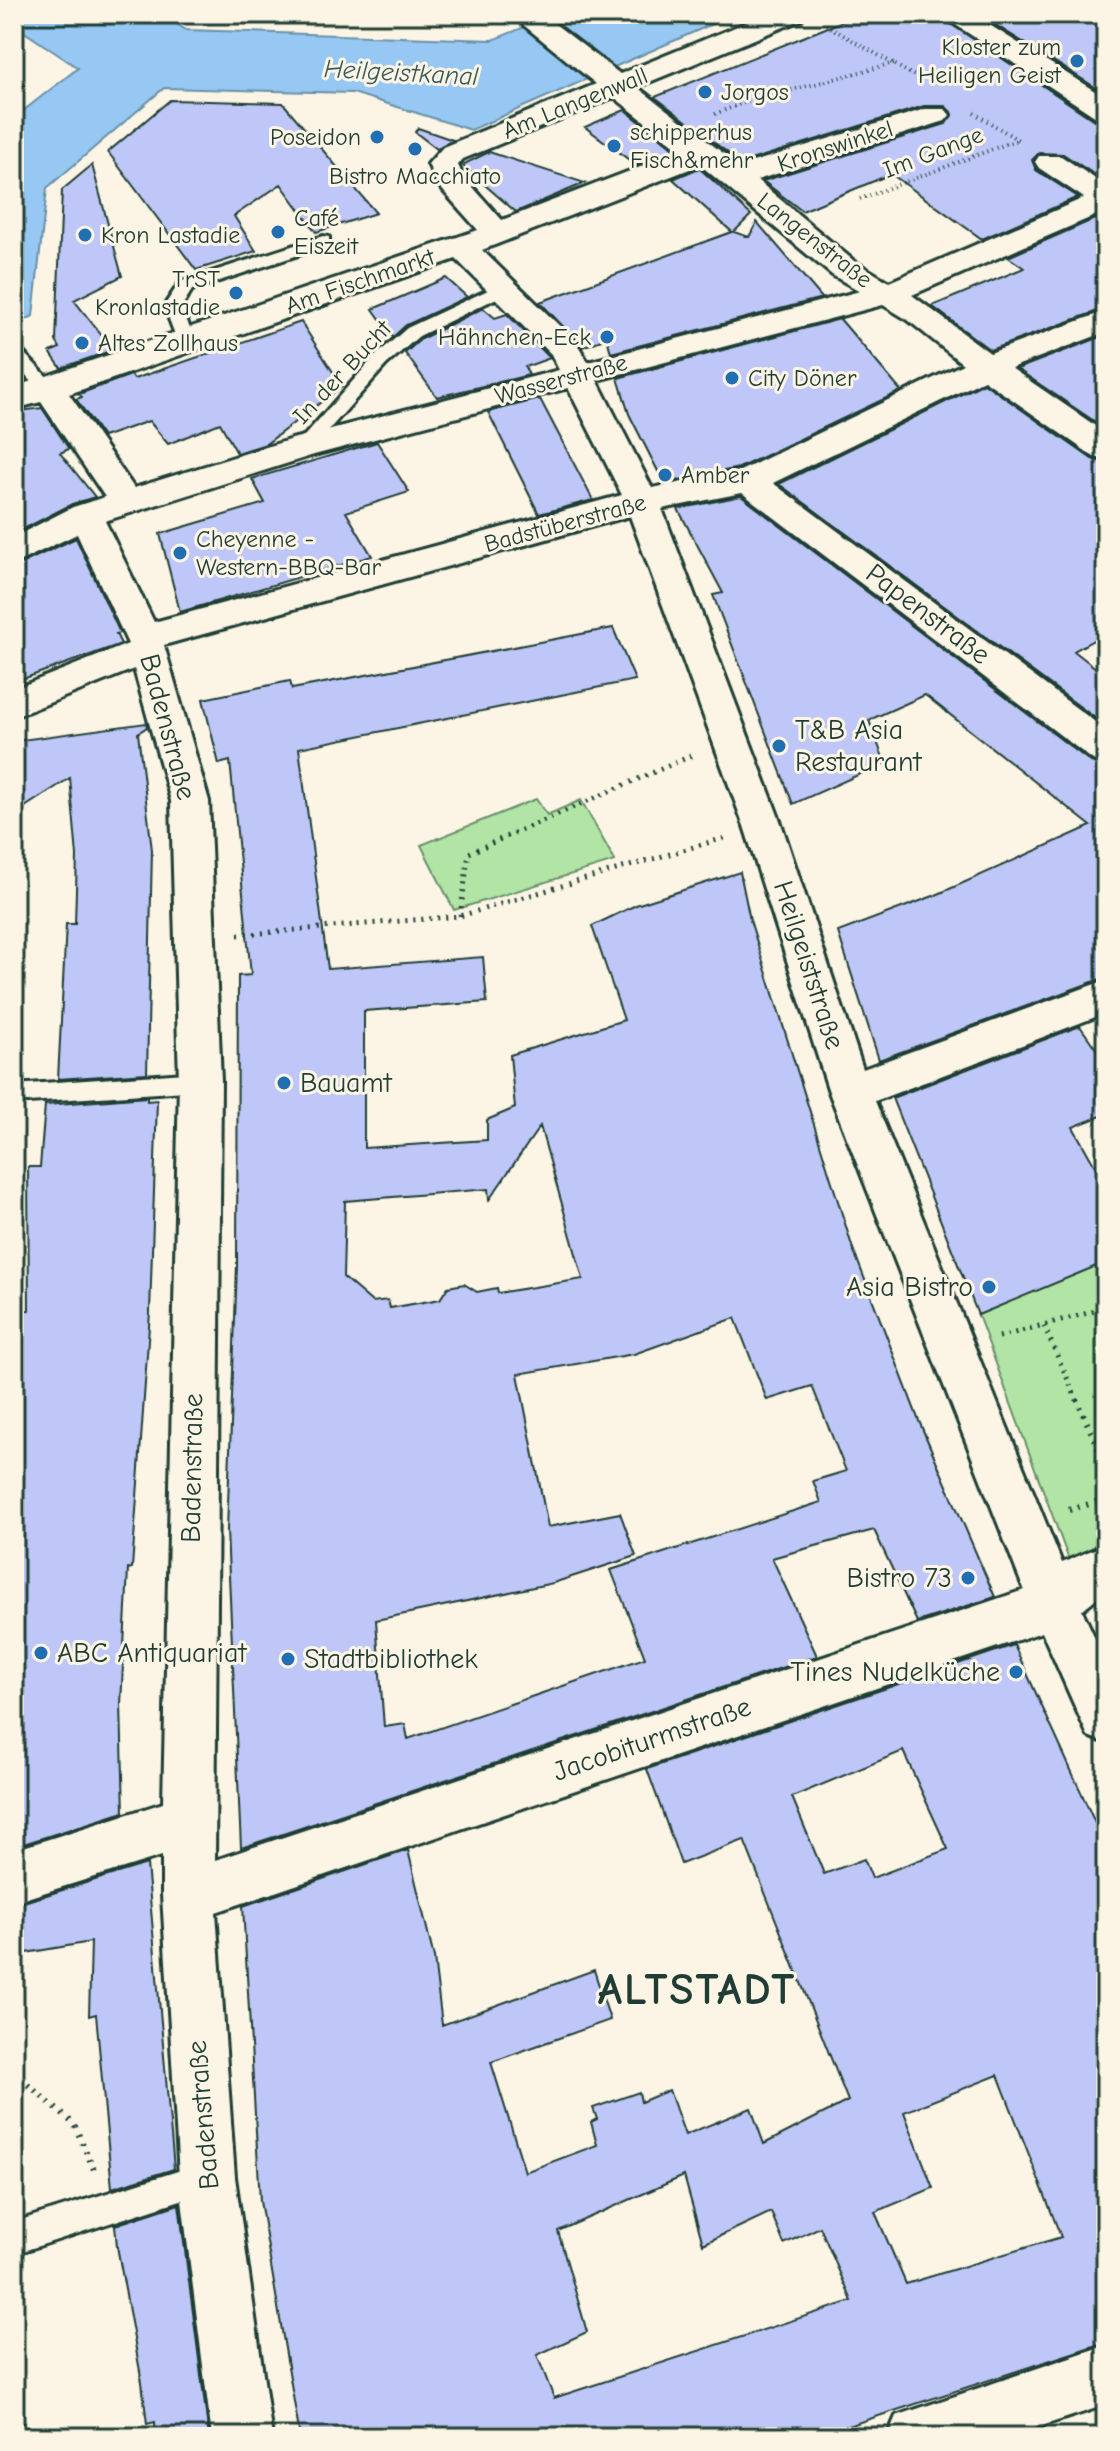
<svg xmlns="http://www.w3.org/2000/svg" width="1120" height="2451" viewBox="0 0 1120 2451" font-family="'Comic Neue',sans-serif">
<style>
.green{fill:#b1e4a5;stroke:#68906c;stroke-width:2}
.water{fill:#97c8f4;stroke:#6790a7;stroke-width:2}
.building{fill:#bfc7f8;stroke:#1f3d34;stroke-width:2;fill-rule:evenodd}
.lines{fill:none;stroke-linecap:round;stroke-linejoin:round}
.lane-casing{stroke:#1f3d34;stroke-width:6}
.street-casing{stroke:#1f3d34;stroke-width:6}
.path-far2{stroke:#1f3d34;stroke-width:4;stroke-dasharray:1 4;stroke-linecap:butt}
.path-far1{stroke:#1f3d34;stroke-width:5;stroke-dasharray:2 6;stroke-linecap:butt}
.path{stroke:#1f3d34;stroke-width:6;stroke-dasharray:2 7;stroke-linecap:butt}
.lane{fill:#fcf5e5;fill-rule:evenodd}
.street{fill:#fcf5e5;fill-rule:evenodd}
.poi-dot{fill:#1f6fb2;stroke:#fcf5e5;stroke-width:3}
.labels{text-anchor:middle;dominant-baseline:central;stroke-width:6;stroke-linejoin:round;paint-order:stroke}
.far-poi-label{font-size:24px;fill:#1f3d34;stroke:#fcf5e5;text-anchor:start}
.far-street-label{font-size:24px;fill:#1f3d34;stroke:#fcf5e5}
.far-water-label{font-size:26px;font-style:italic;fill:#37595a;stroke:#fcf5e5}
.street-label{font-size:28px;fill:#1f3d34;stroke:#fcf5e5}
.poi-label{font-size:28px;fill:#1f3d34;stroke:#fcf5e5;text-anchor:start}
.near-district-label{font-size:44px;font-weight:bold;letter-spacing:2px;fill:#1f3d34;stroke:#fcf5e5}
</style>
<rect width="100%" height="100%" fill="#fcf5e5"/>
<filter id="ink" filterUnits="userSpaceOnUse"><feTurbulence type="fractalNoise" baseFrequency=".0125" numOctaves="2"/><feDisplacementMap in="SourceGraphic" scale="16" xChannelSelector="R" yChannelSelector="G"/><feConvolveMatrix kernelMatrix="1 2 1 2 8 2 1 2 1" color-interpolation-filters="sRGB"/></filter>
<g filter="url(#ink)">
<path class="green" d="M536 799 547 815 581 800 615 861 454 910 421 845Z
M1106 1262V1547L1069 1560 978 1315Z"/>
<path class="water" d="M14 14H162L186 30 493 40 556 14H735L471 130 353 93 164 88 47 188 33 316 14 326V118L78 68 14 25Z"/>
<path class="building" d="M860 14H936L1094 120 1106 123V182L1063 154 1039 153 1032 160 1036 170 1078 197 982 239 891 174 802 211 763 181 946 124 952 113 945 106H924L741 163 655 97Z
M978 14H1078L1106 31V94Z
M170 100 283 103 376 213 316 232 281 184 234 216 256 251 196 270 108 152Z
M625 110 676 150 636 165 585 127Z
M418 128 453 140 437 149 415 132Z
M489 152 585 183 516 212 462 165Z
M92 165 122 276 74 300 113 350 61 368 50 352 60 348 56 341 62 190Z
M699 168 751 215 734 232 749 237 757 222 822 298 611 353 607 338 582 347 540 302 732 232 673 179Z
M1106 214V308L990 350 932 306 1024 268 1008 257Z
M446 278 467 297 406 325 393 337 373 309Z
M483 308 495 318 507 314 550 358 525 367 529 375 437 397 405 353 421 339Z
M840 319 901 391 739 468 664 483 629 414 618 378Z
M301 322 342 386 266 444 237 453 220 423 168 444 149 421 103 437 76 399 82 397 79 394 131 375 134 379Z
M1106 335V429L1017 369Z
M984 383 1092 459 1106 463V633L1074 651 1106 676V726L779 484Z
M540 399 593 500 539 514 488 412Z
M42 408 69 449 60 453 95 497 72 504 14 534V412Z
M377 442 409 492 346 512 372 556 180 612 160 534 265 503 252 479Z
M741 496 1091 762 1106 767V977L879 1060 838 932 936 895 1091 826 925 695 869 720 885 763 793 804 713 595 723 593 678 509Z
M76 538 120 633 116 634 121 644 14 682V567Z
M613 628 635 680 299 748 328 969 483 957 487 1002 364 1011V1148L487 1140V1120L515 1108 510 1055 624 1020 592 926 636 905 740 872 750 920 852 1246 919 1421 995 1597 917 1622 874 1530 772 1558 817 1656 241 1848 227 1530 237 1265 238 976 251 975 230 761 219 764 203 699 290 681 292 689ZM540 1126 583 1279 498 1293 497 1288 477 1292 464 1284 448 1287 440 1299 390 1308 388 1300 372 1302 343 1277 345 1201 488 1189 489 1200ZM735 1318 767 1400 812 1386 846 1471 813 1481 821 1502 611 1570 645 1658 408 1739 405 1724 384 1727 376 1620 553 1583 636 1556 620 1513 548 1527 518 1374 634 1354Z
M146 723 147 727 138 733 152 850 147 1073 58 1079 66 924H75L77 856 70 778 14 814V741Z
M1080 1026 1106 1063V1114L1073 1127 1106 1186V1262L978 1315 892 1098Z
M147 1097V1101L157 1100 150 1312 132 1568 128 1569 121 1704 124 1812 14 1847V1312L29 1310 28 1167H40L45 1105Z
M1014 1645 1106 1847V2342L814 2437H300L260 2201 243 1906 408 1850 434 1958 442 2025 594 1970 610 2020 491 2062 525 2172 597 2145 591 2122 597 2119 593 2108 639 2092 641 2102 669 2090 685 2135 751 2108 764 2144 848 2101 744 1840 681 1864 647 1769ZM903 1751 948 1849 872 1878 864 1859 824 1874 792 1797ZM998 2075 1061 2237 906 2284 875 2212 933 2188 904 2112ZM684 2176 703 2244 771 2212 784 2244 820 2227 852 2301 554 2398 537 2355 587 2332 558 2231Z
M147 1864 174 2169 112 2188 96 2014 89 2016 91 1942 14 1955V1905Z
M179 2204 209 2437H156L155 2422 147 2424 142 2382 117 2246 115 2225Z"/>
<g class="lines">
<g class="lane-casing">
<path id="lane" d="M323 236 329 237V245L192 290 182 306 194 341 191 345H179L164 306 180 282Z
M503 283 509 284V292L419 336 386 365 310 451H298V443L374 357 407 328Z
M14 347 20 349 55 385V393H43L14 363Z
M200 1072 208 1074 211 1081 208 1088 200 1090 14 1103V1085Z
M207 2162 218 2166 222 2177 218 2188 14 2254V2222Z"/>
</g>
<g class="street-casing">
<path id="street" d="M510 14H542L620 74 767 14H805L801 20 637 87 740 166 925 109H945L950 115 945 121 757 180 854 261 889 282 1084 198 1039 168 1035 162 1039 156H1061L1106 186V211L912 295 990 353 1106 311V332L1011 368 1106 433V460L1094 457 984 380 773 483 1106 730V764L1093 760 742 493 662 509 782 826 863 1069 1106 980V1013L875 1101 1062 1563 1106 1544V1590L1082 1610 1106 1662V1743L1088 1736 1042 1632 216 1912 235 2177 272 2437H212L179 2177 162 1895V1856L14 1902V1850L163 1803 179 1081 171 801 134 669 14 717V689L128 644 77 534 14 564V537L73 507 105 497 41 402 14 409V387L478 230 438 185 428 164 443 147 596 84ZM614 97 682 151 502 220 463 176 458 165 463 159ZM700 165 832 275 860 291 588 362 576 342 482 250ZM456 259 551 354 559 370 292 439 134 488 69 394ZM883 305 908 320 963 364 740 471 652 488 597 380ZM568 388 622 495 154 622 105 521 314 455ZM630 516 744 826 829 1092 1024 1590 215 1860 221 1081 209 801 164 645Z
M939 14H972L1106 98V120L1096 117Z
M1106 2345V2405L1008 2437H887L896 2416Z"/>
</g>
<path class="path-far2" d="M826 25 925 82
M974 113 1020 141
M715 114 743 103 894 63
M860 199 1017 140"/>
<path class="path-far1" d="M14 834 19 831
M460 916 469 853 693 755
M238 935 460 916 724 838
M1044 1326 1084 1416
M999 1337 1106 1308"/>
<path class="path" d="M1083 1414 1106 1465
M1069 1510 1106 1499
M14 2073 74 2124 95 2172
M14 2378 26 2437"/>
<use href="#lane" class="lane"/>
<use href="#street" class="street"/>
</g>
</g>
<g class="poi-dot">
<circle cx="1077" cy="61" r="8"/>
<circle cx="705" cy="92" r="8"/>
<circle cx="377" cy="137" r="8"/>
<circle cx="614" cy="146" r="8"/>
<circle cx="415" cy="149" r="8"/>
<circle cx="278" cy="232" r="8"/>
<circle cx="85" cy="235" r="8"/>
<circle cx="236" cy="293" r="8"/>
<circle cx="607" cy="337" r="8"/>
<circle cx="82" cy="343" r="8"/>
<circle cx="732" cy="378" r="8"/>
<circle cx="665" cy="475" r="8"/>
<circle cx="180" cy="553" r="8"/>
<circle cx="779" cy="746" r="8"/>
<circle cx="284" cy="1083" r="8"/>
<circle cx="989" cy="1287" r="8"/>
<circle cx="968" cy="1578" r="8"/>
<circle cx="41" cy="1653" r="8"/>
<circle cx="288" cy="1659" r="8"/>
<circle cx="1016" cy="1672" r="8"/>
</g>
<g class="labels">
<g class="far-poi-label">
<text x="1061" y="47" text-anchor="end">Kloster zum<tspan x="1061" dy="28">Heiligen Geist</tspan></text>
<text x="721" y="92">Jorgos</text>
<text x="630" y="132">schipperhus<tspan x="630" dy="28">Fisch&amp;mehr</tspan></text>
<text x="361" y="137" text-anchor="end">Poseidon</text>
<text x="415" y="176" text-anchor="middle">Bistro Macchiato</text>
<text x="294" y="218">Café<tspan x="294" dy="28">Eiszeit</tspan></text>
<text x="101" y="235">Kron Lastadie</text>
<text x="220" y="279" text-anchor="end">TrST<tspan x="220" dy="28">Kronlastadie</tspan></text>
<text x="591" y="337" text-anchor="end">Hähnchen-Eck</text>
<text x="98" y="343">Altes Zollhaus</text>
<text x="748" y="378">City Döner</text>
<text x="681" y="475">Amber</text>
<text x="196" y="539">Cheyenne -<tspan x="196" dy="28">Western-BBQ-Bar</tspan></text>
</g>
<g class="far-street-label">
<text transform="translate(575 103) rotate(-22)">Am Langenwall</text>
<text transform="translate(835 146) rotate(-18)">Kronswinkel</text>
<text transform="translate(933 152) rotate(-21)">Im Gange</text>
<text transform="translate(815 240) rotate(38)">Langenstraße</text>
<text transform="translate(360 281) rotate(-19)">Am Fischmarkt</text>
<text transform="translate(342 372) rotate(-47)">In der Bucht</text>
<text transform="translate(561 379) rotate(-15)">Wasserstraße</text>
<text transform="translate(565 523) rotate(-15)">Badstüberstraße</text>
</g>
<g class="far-water-label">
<text transform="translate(401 73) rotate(3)">Heilgeistkanal</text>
</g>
<g class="street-label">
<text transform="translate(928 614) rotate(37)">Papenstraße</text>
<text transform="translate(168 727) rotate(75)">Badenstraße</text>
<text transform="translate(809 965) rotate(72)">Heilgeiststraße</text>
<text transform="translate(192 1468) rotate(-89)">Badenstraße</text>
<text transform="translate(652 1739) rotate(-19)">Jacobiturmstraße</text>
<text transform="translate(203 2115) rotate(-95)">Badenstraße</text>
</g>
<g class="poi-label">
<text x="795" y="730">T&amp;B Asia<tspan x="795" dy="32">Restaurant</tspan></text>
<text x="300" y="1083">Bauamt</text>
<text x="973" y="1287" text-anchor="end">Asia Bistro</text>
<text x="952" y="1578" text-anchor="end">Bistro 73</text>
<text x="57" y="1653">ABC Antiquariat</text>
<text x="304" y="1659">Stadtbibliothek</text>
<text x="1000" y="1672" text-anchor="end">Tines Nudelküche</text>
</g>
<g class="near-district-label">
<text x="697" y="1989">ALTSTADT</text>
</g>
</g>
<rect width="1120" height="2451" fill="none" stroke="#fcf5e5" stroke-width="48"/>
<rect x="24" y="24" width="1072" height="2403" fill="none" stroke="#1f3d34" stroke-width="3" filter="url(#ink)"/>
</svg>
